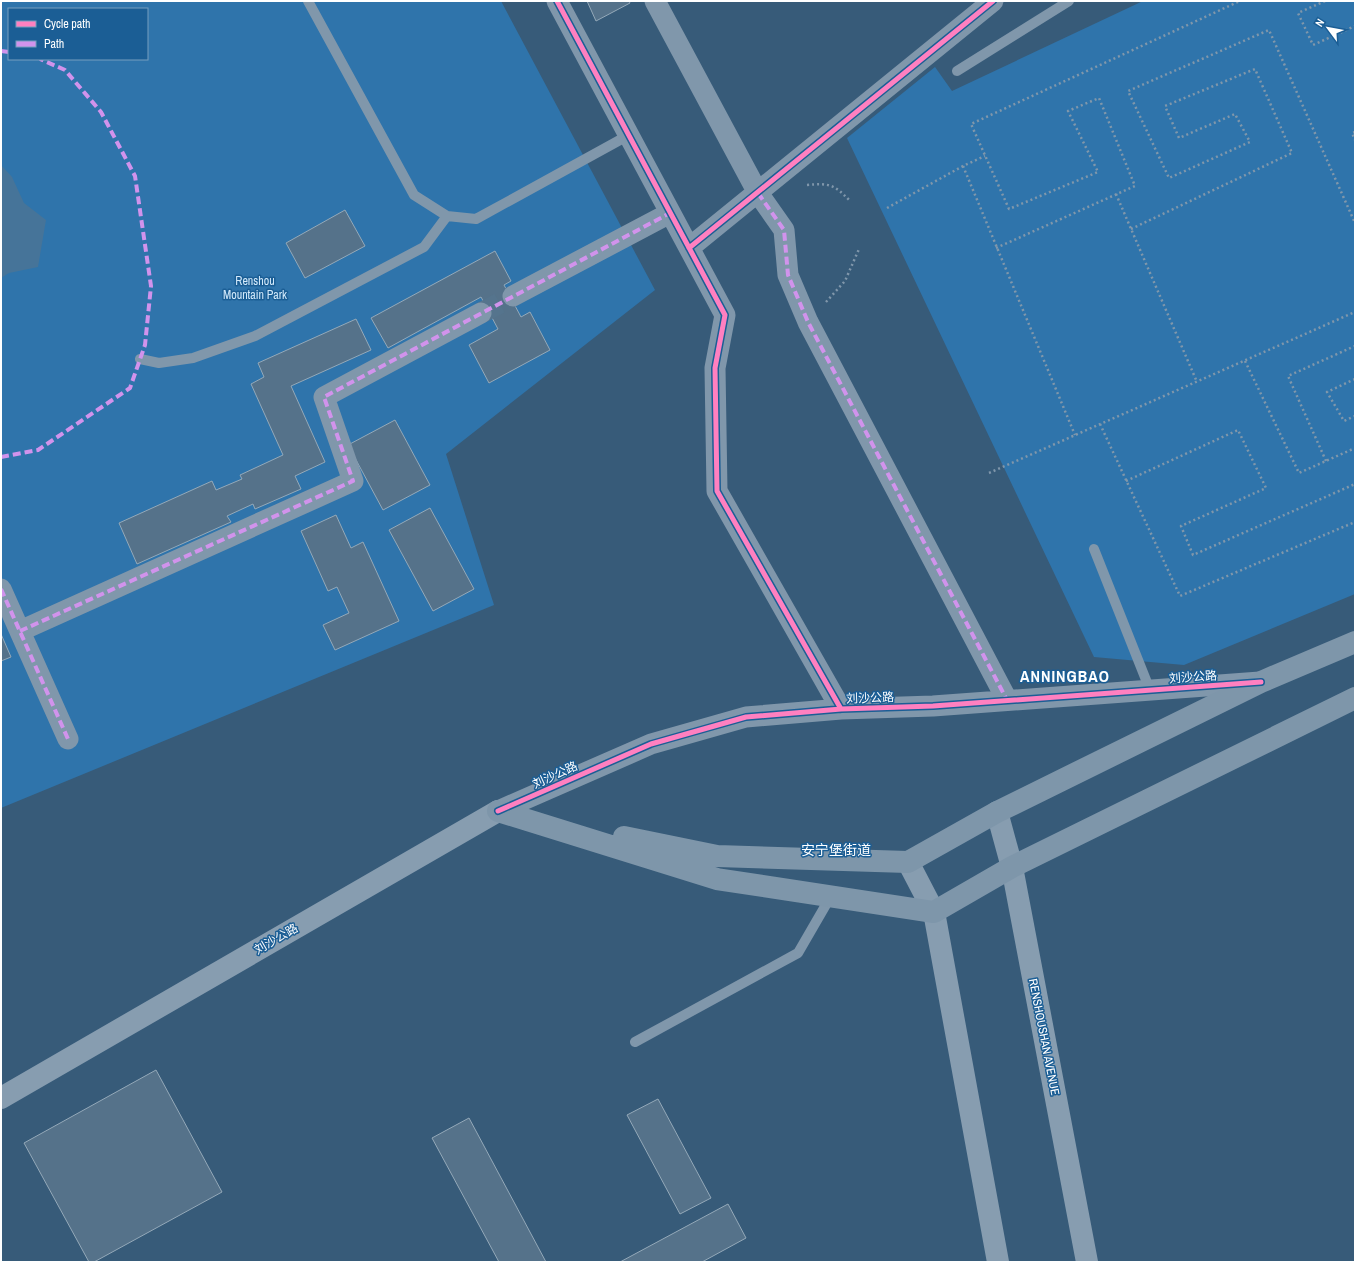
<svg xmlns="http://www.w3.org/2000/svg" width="1356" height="1263" viewBox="0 0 1356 1263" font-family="'Archivo Narrow','Noto Sans SC',sans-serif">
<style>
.green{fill:#2f74ab;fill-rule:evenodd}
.water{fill:#467499}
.building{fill:#55728a;stroke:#94a9b9}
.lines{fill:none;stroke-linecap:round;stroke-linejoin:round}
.street-tunnel{stroke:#55748d;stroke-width:21;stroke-dasharray:21 10;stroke-linecap:butt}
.path{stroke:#8097ab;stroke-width:2.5;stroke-dasharray:2 3;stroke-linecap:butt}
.lane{stroke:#8097ab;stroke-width:10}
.street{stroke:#8097ab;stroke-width:21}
.secondary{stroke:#879db0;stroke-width:22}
.primary{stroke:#7e96aa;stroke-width:22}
.quiet{stroke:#d193ec;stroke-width:4;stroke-dasharray:8 4;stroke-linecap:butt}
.cycleway-casing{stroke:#1b5e95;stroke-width:8}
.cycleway{stroke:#ff80c0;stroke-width:5}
.labels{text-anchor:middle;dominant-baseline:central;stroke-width:3;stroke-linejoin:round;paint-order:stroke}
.park-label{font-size:12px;fill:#d3eafb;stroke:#1b5e95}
.street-label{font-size:12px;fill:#fff;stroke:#1b5e95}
.quarter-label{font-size:14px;fill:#fff;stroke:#1b5e95}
.district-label{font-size:16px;font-weight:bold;letter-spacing:1px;fill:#fff;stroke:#1b5e95}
</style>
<rect width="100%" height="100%" fill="#375b79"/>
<path class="green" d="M1 1H501L655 290 446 454 494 605 1 808ZM9 9H147V59H9Z
M1143 1H1355V594L1184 665 1094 657 847 138 935 67 952 91Z"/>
<path class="water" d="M1 165 12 177 24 203 46 220 38 267 9 273 1 278Z"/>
<path class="building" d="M587 1H629L630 3 596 21Z
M345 210 365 246 305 278 286 243Z
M495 251 511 281 504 285 521 317 530 312 550 350 489 383 469 345 498 329 481 297 388 348 371 318Z
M356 319 371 350 291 386 325 462 295 476 301 489 255 509 253 504 227 516 231 522 137 564 119 523 212 481 216 490 242 479 240 475 283 455 251 384 264 377 258 363Z
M395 420 430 485 383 510 348 445Z
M430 508 474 589 433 611 389 530Z
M336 515 351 548 363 542 399 621 335 650 323 625 349 613 337 587 328 591 301 531Z
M1 634 11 657 1 661Z
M156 1070 222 1192 94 1262H89L24 1143Z
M658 1099 711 1198 680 1214 627 1115Z
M469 1118 546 1262H499L432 1138Z
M728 1204 746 1238 702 1262H620Z"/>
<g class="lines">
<path class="street-tunnel" d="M481 313 513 296"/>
<path class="path" d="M1325 1 1298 13 1313 45 1355 26
M1355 132 1352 133 1355 140
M963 166 1075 435
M807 185C829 183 834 184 850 201
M1116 194 1197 382
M887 208 963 166 985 156
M1131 229 1292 153 1255 69 1165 106 1179 138 1235 114 1250 142 1169 178 1128 91 1269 30 1355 223
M996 248 1135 186 1099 98 1068 111 1098 172 1009 209 971 124 1240 1
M826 302 845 281 859 249
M1245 361 1299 473 1355 448
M1355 379 1327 392 1344 421 1355 416
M1100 424 1180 596 1355 522
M1326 461 1288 376 1355 346
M989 473 1355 312
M1126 481 1238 430 1266 488 1181 526 1193 555 1355 484"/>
<path class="lane" d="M308 1 414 195 447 216 476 219 629 135
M957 71 1069 1
M140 359 159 363 193 358 255 336 424 247 447 216
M1094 549 1150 690
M635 1042 798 953 831 896"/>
<path class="street" d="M557 1 725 315 715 368 717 491 841 709
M655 1 758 193 784 230 788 275 808 322 1007 700
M689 248 993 1
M513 296 670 213
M1 589 68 739
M20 631 353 481 324 397 481 313
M498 811 651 744 746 717 841 709 933 706 1260 682"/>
<path class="secondary" d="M997 812 1012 867 1087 1262
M908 862 934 912 998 1262
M1 1098 498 811"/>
<path class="primary" d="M498 811 717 879 934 912 1012 867 1355 698
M624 837 717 856 908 862 997 812 1261 682 1355 642"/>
<path class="quiet" d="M1 51 9 52
M758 193 784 230 788 275 808 322 1007 700
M1 457 38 450 130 388 145 345 151 286 135 176 101 112 65 70 40 59
M1 589 68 739
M20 631 353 481 324 397 670 213"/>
<g class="cycleway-casing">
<path id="cycleway" d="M557 1 725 315 715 368 717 491 841 709
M689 248 993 1
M498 811 651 744 746 717 841 709 933 706 1261 682"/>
</g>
<use href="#cycleway" class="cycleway"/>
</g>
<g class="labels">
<g class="park-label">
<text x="255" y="281">Renshou<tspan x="255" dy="14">Mountain Park</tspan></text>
</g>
<g class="street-label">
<text transform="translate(1193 677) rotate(-4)">刘沙公路</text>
<text transform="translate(870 698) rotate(-2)">刘沙公路</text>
<text transform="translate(555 775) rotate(-24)">刘沙公路</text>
<text transform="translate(276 939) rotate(-30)">刘沙公路</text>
<text transform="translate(1044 1037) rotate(79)">RENSHOUSHAN AVENUE</text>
</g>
<g class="quarter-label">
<text x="836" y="850">安宁堡街道</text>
</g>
<g class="district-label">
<text x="1065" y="676">ANNINGBAO</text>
</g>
</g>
<rect width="1356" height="1263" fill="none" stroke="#ffffff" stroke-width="4"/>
<rect x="8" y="8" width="140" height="52" fill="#1b5e95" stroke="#769ebf"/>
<rect x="16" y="21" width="20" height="6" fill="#ff80c0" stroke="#769ebf"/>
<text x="44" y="28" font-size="12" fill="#ffffff">Cycle path</text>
<rect x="16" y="41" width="20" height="6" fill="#d193ec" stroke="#769ebf"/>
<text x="44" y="48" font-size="12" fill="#ffffff">Path</text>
<g transform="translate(1328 28) rotate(302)" stroke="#1b5e95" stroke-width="3" paint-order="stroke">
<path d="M0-3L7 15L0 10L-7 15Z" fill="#ffffff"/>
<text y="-6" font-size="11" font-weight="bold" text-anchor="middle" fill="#ffffff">N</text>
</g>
</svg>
